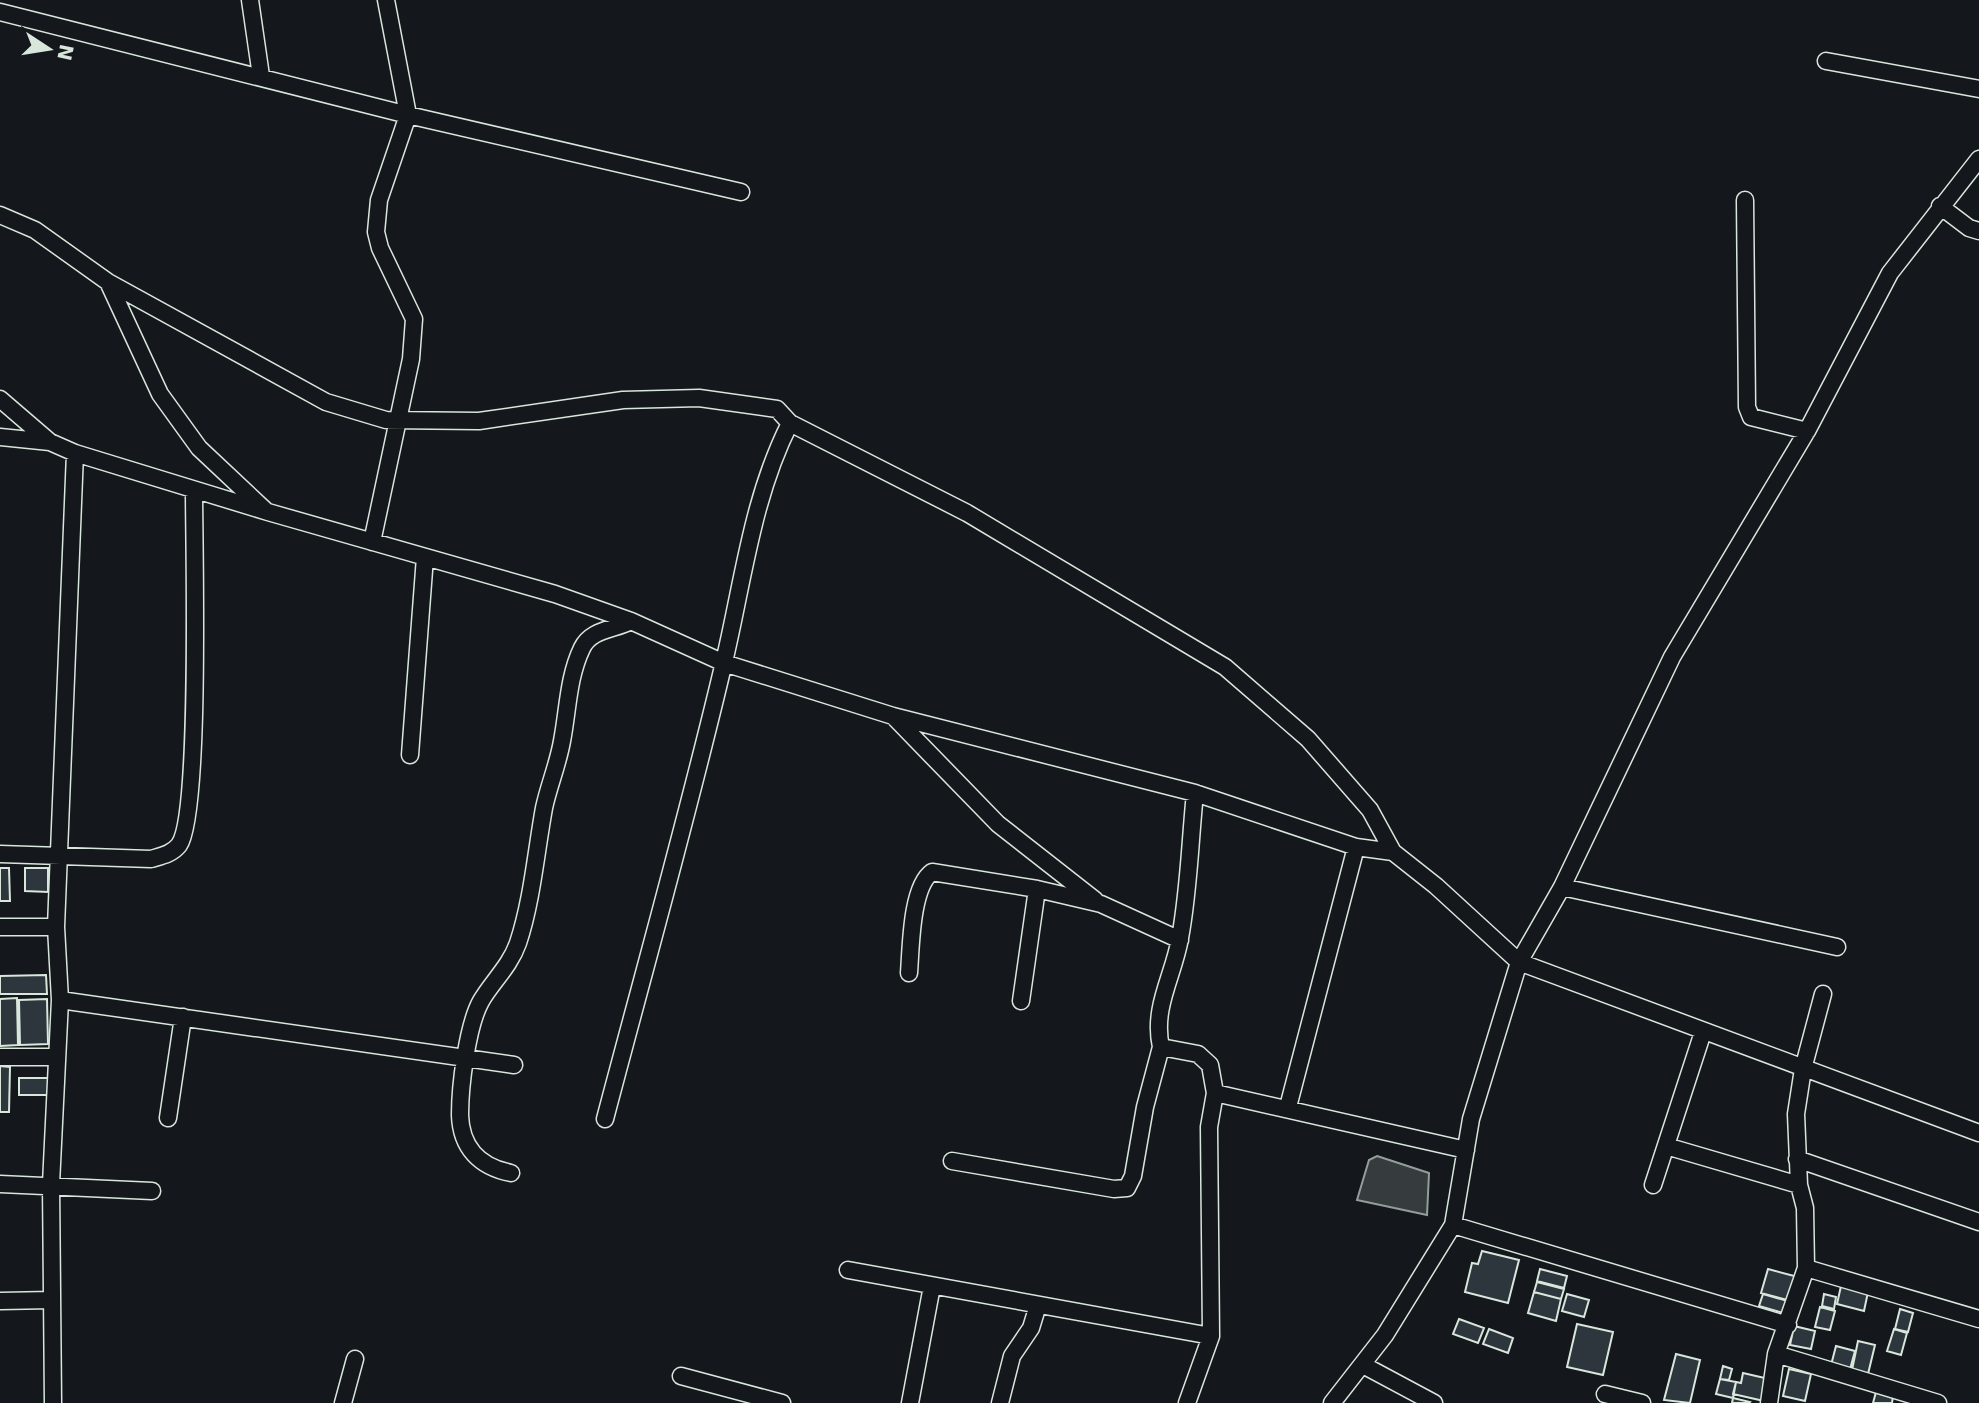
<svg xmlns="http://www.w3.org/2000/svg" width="1979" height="1403" viewBox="0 0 1979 1403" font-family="'DejaVu Sans',sans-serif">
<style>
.water{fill:#363b3e;stroke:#939e99;stroke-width:2}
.building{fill:#2c363c;stroke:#d8e6dc;stroke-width:2}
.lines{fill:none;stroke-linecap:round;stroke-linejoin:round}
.minor-casing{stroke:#d8e6dc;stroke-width:19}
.minor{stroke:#14181c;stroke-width:16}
</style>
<rect width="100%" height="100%" fill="#14181c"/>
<path class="water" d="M1377 1156 1429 1173 1427 1215 1357 1200 1369 1160Z"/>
<path class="building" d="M0 868H9L10 901H0Z
M25 868H48V892L25 891Z
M46 975 47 994H0V976Z
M17 998 18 1045 0 1046V999Z
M47 999 48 1044 20 1045 19 1000Z
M0 1066 10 1067 9 1112H0Z
M19 1078H48V1095H19Z
M1482 1251 1519 1260 1508 1303 1465 1292 1472 1263 1478 1264Z
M1540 1269 1567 1276 1564 1288 1537 1281Z
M1768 1269 1798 1277 1791 1301 1761 1293Z
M1537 1282 1564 1289 1561 1299 1534 1292Z
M1841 1286 1868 1292 1864 1311 1837 1304Z
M1534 1292 1561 1299 1556 1321 1528 1313Z
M1567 1294 1589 1300 1584 1317 1562 1311Z
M1763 1294 1791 1302 1787 1314 1759 1306Z
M1824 1294 1836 1297 1834 1309 1822 1306Z
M1820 1307 1835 1311 1830 1330 1815 1327Z
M1900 1309 1913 1313 1908 1332 1895 1329Z
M1459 1319 1484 1328 1478 1343 1453 1334Z
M1577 1324 1613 1332 1603 1375 1567 1367Z
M1794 1326 1815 1331 1811 1349 1790 1345Z
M1489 1329 1513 1338 1508 1353 1483 1344Z
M1894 1329 1907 1333 1901 1355 1887 1351Z
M1858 1341 1875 1345 1868 1374 1852 1370Z
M1836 1346 1855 1351 1849 1373 1830 1369Z
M1676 1354 1700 1360 1690 1403 1664 1400Z
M1723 1366 1732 1369 1729 1380 1720 1379Z
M1789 1369 1811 1374 1805 1401 1783 1396Z
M1743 1373 1769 1379 1764 1401 1733 1394 1736 1382 1741 1383Z
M1720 1379 1736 1382 1733 1398 1716 1394Z
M1876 1392 1893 1396 1892 1403H1873Z
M1733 1398 1750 1402 1749 1403H1732Z"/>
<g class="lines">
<g class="minor-casing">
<path id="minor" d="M250 0 261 76
M0 12 408 115 741 192
M1826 61 1979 89
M1745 200 1747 407 1751 417 1807 431
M1940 206 1969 228 1979 231
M0 215 35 230 108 282 326 402 386 420 479 421 623 400 699 398 777 409 790 423C752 498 743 582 724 662 688 815 645 967 605 1119
M108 282 160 394 199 448 265 510
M0 399 50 442
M790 423 967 513 1225 667 1308 739 1370 810 1393 852
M0 437 50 442 75 453 268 512 555 594 631 621 724 663 893 716 1195 793 1356 847 1393 852 1436 886 1519 962 1979 1133
M372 542 411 359 414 319 380 248 376 232 379 200 408 115 386 0
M893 716 998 824 1095 900
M410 755 425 557
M0 854 151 859C161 856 172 854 179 845 201 815 194 544 194 490
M1562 887 1837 947
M0 927H56
M909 973C911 947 911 887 932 872L1037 889 1101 904 1180 940
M60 1000 514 1065
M1021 1001 1037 889
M0 1057H55
M1215 1093 1466 1150
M1288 1107 1356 847
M168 1118 183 1017
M1666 1146 1799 1185
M1797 1159 1979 1222
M952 1161 1114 1189 1127 1188 1133 1176 1145 1107 1161 1047
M511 1173C480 1167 461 1148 460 1115 460 1087 467 1026 481 1001 492 982 510 966 518 943 532 901 536 852 544 808 549 785 558 764 562 741 568 710 568 677 582 648 591 629 614 630 631 621
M0 1184 152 1191
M1653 1185 1703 1032
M1453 1225 1788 1325
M1806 1268 1979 1319
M848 1270 1211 1336
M0 1301 52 1300
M1776 1354 1938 1403
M1363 1365 1434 1403
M681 1376 782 1403
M1605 1394 1642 1403
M53 1403 51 1184 60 1000 56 927 75 453
M343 1403 355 1359
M910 1403 932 1286
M1000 1403 1012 1356 1031 1328 1038 1305
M1187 1403 1211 1336 1209 1127 1215 1093 1210 1065 1198 1054 1161 1047C1152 1007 1174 975 1180 938 1189 890 1190 841 1195 793
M1332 1403 1385 1335 1453 1225 1471 1119 1519 962 1562 887 1672 657 1807 431 1890 273 1979 159
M1769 1403 1776 1354 1806 1268 1805 1208 1799 1185 1796 1114 1803 1069 1823 994"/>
</g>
<use href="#minor" class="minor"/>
</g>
<g transform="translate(49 49) rotate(102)" stroke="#14181c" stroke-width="5" paint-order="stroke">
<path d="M0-5L12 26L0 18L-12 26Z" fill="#d8e6dc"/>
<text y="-10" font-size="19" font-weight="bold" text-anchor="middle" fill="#d8e6dc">N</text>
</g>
</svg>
